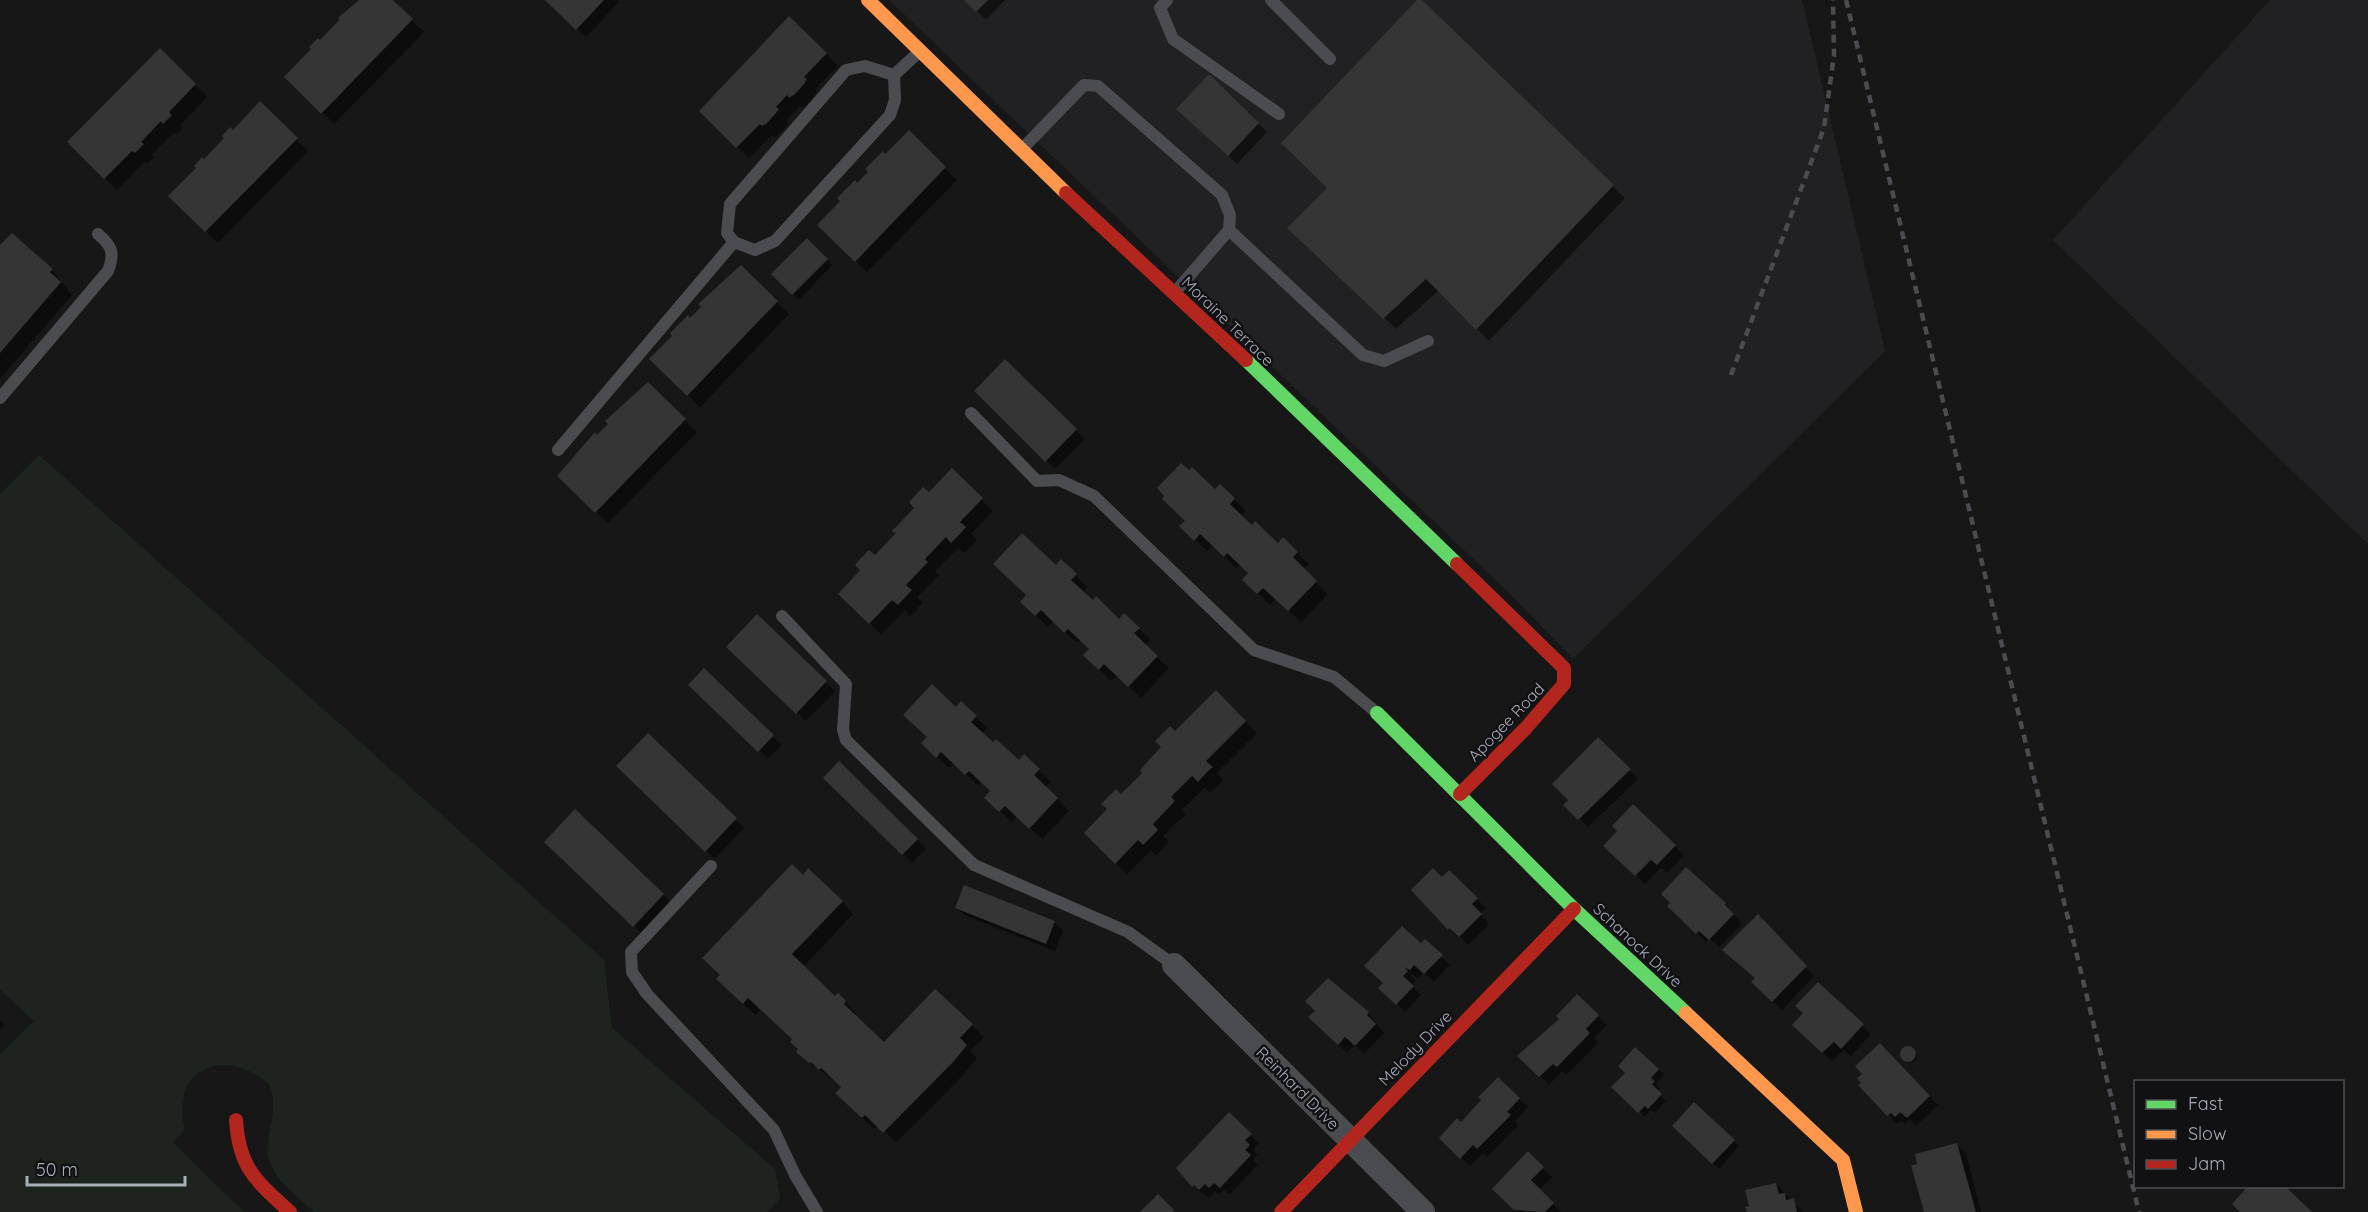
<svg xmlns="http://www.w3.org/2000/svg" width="2368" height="1212" viewBox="0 0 2368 1212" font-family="Quicksand,sans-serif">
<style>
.built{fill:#212123}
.green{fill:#1d241e}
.shadow{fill:#0007}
.building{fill:#353536}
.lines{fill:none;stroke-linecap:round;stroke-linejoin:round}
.lane{stroke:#4b4c50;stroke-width:12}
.street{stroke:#4b4c50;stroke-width:24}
.fast{stroke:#63d668;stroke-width:14}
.slow{stroke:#ff974d;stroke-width:14}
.jam{stroke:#b3261e;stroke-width:14}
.rail{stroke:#4b4c4f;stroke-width:4.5;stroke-dasharray:8 6;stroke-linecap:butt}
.labels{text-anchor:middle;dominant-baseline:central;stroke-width:5;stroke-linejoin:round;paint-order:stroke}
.street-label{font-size:16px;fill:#a8adb8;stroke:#111113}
</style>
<rect width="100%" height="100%" fill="#171717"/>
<path class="built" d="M889 0H1802L1885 351 1573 659 1517 601Z
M2270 0H2368V544L2053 240Z"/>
<path class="green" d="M39 455 604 960 612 1028 775 1169 780 1198 767 1212H314C300 1198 277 1183 270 1163 261 1137 282 1113 269 1084 225 1046 169 1068 185 1129L173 1142 244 1212H0V1055L34 1021 0 990V494Z"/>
<path class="shadow" d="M361 0H391L424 32 334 124 286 77Z
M547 0H617L619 2 586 37Z
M966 0H1005L986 20Z
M1419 0 1625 198 1489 341 1439 290 1396 329 1301 239 1329 188Z
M789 18 838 66 815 89 817 92 806 106 802 108 800 106 787 119 788 125 778 135 775 137 772 135 749 158 701 111Z
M160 50 207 97 180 125 182 128 176 134 174 132 152 154 154 157 148 164 145 161 117 190 69 142Z
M1209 76 1267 132 1237 164 1187 117Z
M260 103 308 151 218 243 170 196Z
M909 133 957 180 867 272 819 225Z
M12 235 52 270 72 295 0 379V249Z
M807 240 832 265 799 300 773 274Z
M741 267 789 314 700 407 651 359Z
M1005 361 1085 439 1055 469 976 391Z
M648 384 697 432 608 523 571 488 598 437Z
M952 471 993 511 971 534 977 540 964 553 958 548 935 571 939 575 917 597 923 603 910 616 905 610 881 634 840 594 897 534Z
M1220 486 1246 511 1241 516 1278 545 1283 539 1309 564 1303 570 1328 594 1301 622 1276 599 1270 605 1244 580 1250 573 1240 564 1236 568 1213 545 1207 551 1181 526Z
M1056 567 1070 569 1087 587 1082 592 1119 621 1125 615 1150 640 1145 646 1169 668 1141 698 1117 675 1111 681 1097 667 1091 650 1080 640 1077 643 1053 621 1048 627 1034 614Z
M757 617 835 691 806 721 728 647Z
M704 670 782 745 768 759 690 685Z
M1216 693 1257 733 1217 773 1223 780 1210 793 1205 787 1182 810 1186 814 1163 836 1169 842 1156 855 1151 850 1127 874 1086 833Z
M961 703 987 728 982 734 1019 762 1039 770 1051 782 1045 787 1069 811 1042 839 1017 816 1012 822 998 809 992 792 981 782 978 785 954 763 949 768 923 743Z
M648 735 744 828 715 859 618 766Z
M1598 739 1638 779 1588 827 1565 805 1570 800Z
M840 764 926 848 912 863 825 778Z
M1633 806 1684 855 1667 873 1661 867 1645 884 1605 846 1619 831Z
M575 811 672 903 642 934 546 842Z
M1686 870 1726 905 1742 924 1719 947 1709 938 1706 942 1669 906Z
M1449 872 1486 908 1480 914 1489 924 1468 945 1459 935 1457 937 1413 891 1442 879Z
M803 877 842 902 853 914 803 967 836 998 838 995 857 1014 855 1016 884 1044 935 991 984 1037 970 1051 977 1058 965 1073 896 1143 878 1125 874 1129 837 1093 843 1087 810 1063 798 1052 800 1050 794 1040 761 1009 755 1015 718 979Z
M957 908 1054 922 1063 931 1055 951 966 916Z
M1767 925 1814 976 1782 1010 1754 982 1757 979Z
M1425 941 1450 965 1434 982 1424 972 1419 978 1408 972 1416 981 1411 985 1421 995 1405 1012 1381 988Z
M1818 984 1871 1034 1851 1056 1844 1050 1832 1061 1794 1025 1805 1013Z
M1577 996 1607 1025 1594 1038 1598 1043 1566 1075 1562 1071 1549 1085 1520 1056 1562 1019Z
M1368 1013 1384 1033 1364 1054 1355 1045 1347 1053 1310 1017Z
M0 1020 5 1025 0 1030Z
M1880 1046 1938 1105 1916 1126 1910 1119 1905 1124 1901 1120 1897 1124 1860 1085Z
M1903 1056a7 7 0 1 1 14 0a7 7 0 1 1-14 0Z
M1658 1070 1664 1075 1656 1084 1659 1088 1656 1091 1666 1101 1655 1113 1651 1110 1645 1117 1613 1087Z
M1498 1079 1528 1107 1515 1121 1518 1125 1487 1157 1483 1153 1470 1166 1449 1147 1461 1124Z
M1694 1104 1739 1146 1719 1169 1674 1126Z
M1229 1114 1259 1143 1253 1150 1258 1155 1253 1159 1258 1165 1229 1195 1224 1190 1219 1195 1215 1191 1208 1198 1203 1193 1202 1194 1178 1168Z
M1957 1145 1966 1153 1981 1212H1925Z
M1528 1153 1552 1177 1539 1190 1561 1212H1519L1503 1197Z
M1776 1184 1803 1212H1748L1751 1207Z"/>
<path class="building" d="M359 0H393L413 19 321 114 284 77 311 49 309 47 318 38 320 40 340 19 338 18Z
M545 0H604L576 30Z
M964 0H988L976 12Z
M1417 0H1422L1614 185 1476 330 1426 279 1383 319 1287 228 1327 188 1281 143Z
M789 16 827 53 804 77 807 79 804 84 795 94 789 98 787 95 776 107 779 109 776 113 767 123 762 126 760 124 736 148 699 111Z
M160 48 196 84 169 112 172 115 163 124 161 121 141 142 144 144 135 153 132 151 104 179 67 142Z
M1209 74 1259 123 1228 156 1176 109Z
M260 101 298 138 205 232 168 196 196 168 194 166 202 157 204 159 224 138 222 136 230 127 233 130Z
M909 130 946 167 855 262 817 225 840 201 837 198 855 180 857 183 868 172 865 169 883 151 885 154Z
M12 233 53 269 50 272 61 282 0 353V245Z
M807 238 828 259 792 295 771 274Z
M741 265 778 301 687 396 649 359 672 336 670 333 688 315 690 318 701 307 698 304Z
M1005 359 1077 429 1045 462 974 391Z
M648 382 686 419 595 513 557 476 595 432 597 435 608 424 605 421Z
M1181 463 1189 470 1192 467 1215 489 1220 484 1235 498 1230 504 1232 506 1252 525 1255 521 1278 543 1283 537 1298 552 1293 557 1317 581 1288 611 1263 588 1257 594 1242 580 1248 573 1227 553 1224 557 1200 534 1194 541 1179 526 1185 521 1162 499 1164 496 1157 488Z
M952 468 983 498 960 522 966 527 961 533 951 543 946 537 925 559 928 562 906 585 912 590 898 605 892 600 869 624 838 594 860 570 855 565 859 560 869 550 875 555 896 533 892 531 914 508 909 502 923 487 929 492Z
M1022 533 1056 565 1061 559 1071 568 1077 574 1071 580 1093 600 1096 596 1119 619 1124 613 1140 628 1134 633 1158 656 1128 687 1104 664 1099 670 1088 660 1083 655 1089 649 1068 629 1064 633 1041 610 1035 616 1020 602 1026 595 993 564Z
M757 614 827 681 796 714 726 647Z
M704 668 774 735 758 752 688 685Z
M932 684 956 707 961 701 977 716 971 722 993 742 996 739 1019 760 1024 754 1040 769 1034 775 1058 798 1029 829 1005 806 999 812 984 798 990 791 969 771 965 775 941 752 936 758 921 743 927 737 903 715Z
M1216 690 1246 721 1206 761 1213 767 1207 772 1198 782 1192 776 1171 797 1175 801 1153 824 1158 830 1143 845 1138 840 1115 864 1084 833 1107 809 1101 804 1116 789 1121 794 1142 773 1140 770 1161 747 1155 741 1170 726 1175 731Z
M648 733 737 818 705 852 616 766Z
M1598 737 1631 769 1578 820 1563 805 1568 800 1552 784Z
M839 761 918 839 902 855 823 778Z
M1633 804 1676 845 1657 865 1651 860 1635 876 1603 846 1617 831 1612 826Z
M575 809 664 894 633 927 544 842Z
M792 864 803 875 808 868 843 901 792 954 835 996 838 993 846 1001 844 1004 884 1042 935 989 973 1024 960 1038 967 1045 954 1061 883 1133 865 1115 862 1118 835 1093 841 1087 821 1068 819 1070 811 1062 809 1063 796 1052 798 1049 790 1042 792 1039 748 998 743 1004 716 979 720 975 702 958Z
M1686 867 1726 903 1725 905 1734 914 1709 940 1699 931 1696 934 1667 906 1670 903 1661 894Z
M1433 868 1442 877 1449 870 1478 898 1472 904 1482 914 1459 937 1449 928 1448 930 1411 890Z
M964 885 1055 921 1046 944 955 908Z
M1758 914 1807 966 1772 1002 1751 982 1755 978 1722 950Z
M1402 926 1421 943 1425 939 1443 955 1424 974 1414 965 1410 970 1404 967 1408 971 1403 976 1414 986 1396 1005 1378 988 1383 983 1364 966Z
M1328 978 1369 1012 1367 1015 1376 1024 1355 1046 1345 1037 1338 1045 1308 1017 1315 1011 1305 1001Z
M1818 982 1864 1024 1841 1049 1834 1042 1822 1053 1792 1025 1803 1013 1795 1006Z
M1577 994 1599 1015 1586 1029 1590 1033 1557 1067 1553 1064 1539 1077 1517 1056 1559 1019 1556 1016Z
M1880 1043 1930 1096 1907 1118 1900 1112 1895 1117 1891 1113 1887 1116 1858 1085 1861 1083 1857 1078 1862 1074 1855 1066Z
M1900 1054a8 8 0 1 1 16 0a8 8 0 1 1-16 0Z
M1635 1047 1659 1069 1651 1078 1655 1081 1652 1084 1662 1094 1648 1109 1645 1106 1638 1113 1611 1087 1625 1073 1618 1066Z
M1498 1077 1520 1098 1507 1112 1511 1115 1477 1149 1473 1145 1460 1159 1439 1138 1457 1118 1461 1122 1481 1100 1478 1097Z
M1694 1102 1735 1140 1712 1164 1672 1126Z
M1229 1112 1252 1134 1245 1140 1250 1145 1245 1150 1251 1155 1220 1188 1214 1183 1209 1188 1205 1184 1199 1190 1194 1185 1192 1187 1176 1168Z
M1957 1143 1976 1212H1924L1911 1165 1917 1164 1915 1154Z
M1528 1151 1544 1167 1531 1180 1554 1203 1545 1212 1514 1210 1492 1189Z
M1776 1183 1779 1194 1785 1193 1786 1200 1794 1198 1797 1212H1747L1745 1207 1749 1206 1745 1190Z
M2248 1186H2285L2312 1212H2240L2232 1204Z
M1158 1194 1174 1210 1173 1212H1140Z"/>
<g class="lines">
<path class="lane" d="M1167 0 1160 8 1173 39 1279 114
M1271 0 1330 59
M894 75 865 66 846 70 730 204 727 233 734 242 755 250 775 241 890 115 895 100 894 75 919 52
M1023 148 1084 85 1098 86 1222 195 1230 215 1229 230
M1176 291 1229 230 1363 355 1384 361 1428 341
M0 398 108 271C115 253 112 246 98 234
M971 413 1037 481 1059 480 1094 496 1254 650 1334 677 1376 712
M558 450 734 242
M782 616 846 684 843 730 846 740 974 865 1128 932 1174 965
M711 866 631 952 632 972 647 994 774 1130 795 1175 817 1212"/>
<path class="street" d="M1174 965 1423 1212"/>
<path class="fast" d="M1246 360 1457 564
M1377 713 1574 909 1686 1013"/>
<path class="slow" d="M868 0 1066 193
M1686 1013 1843 1160 1856 1212"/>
<path class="jam" d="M1066 193 1246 360
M1457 564 1564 668V684L1526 728 1460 794
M236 1120C239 1168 256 1181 290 1212
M1281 1212 1574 909"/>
<path class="rail" d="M1846 0 2139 1212
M1731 375 1824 128 1834 55 1833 0"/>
</g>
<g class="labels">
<g class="street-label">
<text transform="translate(1228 321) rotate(44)">Moraine Terrace</text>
<text transform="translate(1506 722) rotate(-46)">Apogee Road</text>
<text transform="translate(1638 945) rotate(43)">Schanock Drive</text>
<text transform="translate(1415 1048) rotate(-46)">Melody Drive</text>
<text transform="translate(1298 1088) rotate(45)">Reinhard Drive</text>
</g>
</g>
<rect x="2134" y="1080" width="210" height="108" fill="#111113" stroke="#4d4f55" stroke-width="1.5"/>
<rect x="2146" y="1100" width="30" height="9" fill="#63d668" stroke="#4d4f55" stroke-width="1.5"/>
<text x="2188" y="1110" font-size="18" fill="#a8adb8">Fast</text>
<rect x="2146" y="1130" width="30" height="9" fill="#ff974d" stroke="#4d4f55" stroke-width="1.5"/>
<text x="2188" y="1140" font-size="18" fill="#a8adb8">Slow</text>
<rect x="2146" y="1160" width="30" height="9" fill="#b3261e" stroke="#4d4f55" stroke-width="1.5"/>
<text x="2188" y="1170" font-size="18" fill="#a8adb8">Jam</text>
<path d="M27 1176v9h158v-9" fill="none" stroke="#a8adb8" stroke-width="3"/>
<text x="36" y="1176" font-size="18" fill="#a8adb8" stroke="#111113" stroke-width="4.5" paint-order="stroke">50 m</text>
</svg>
